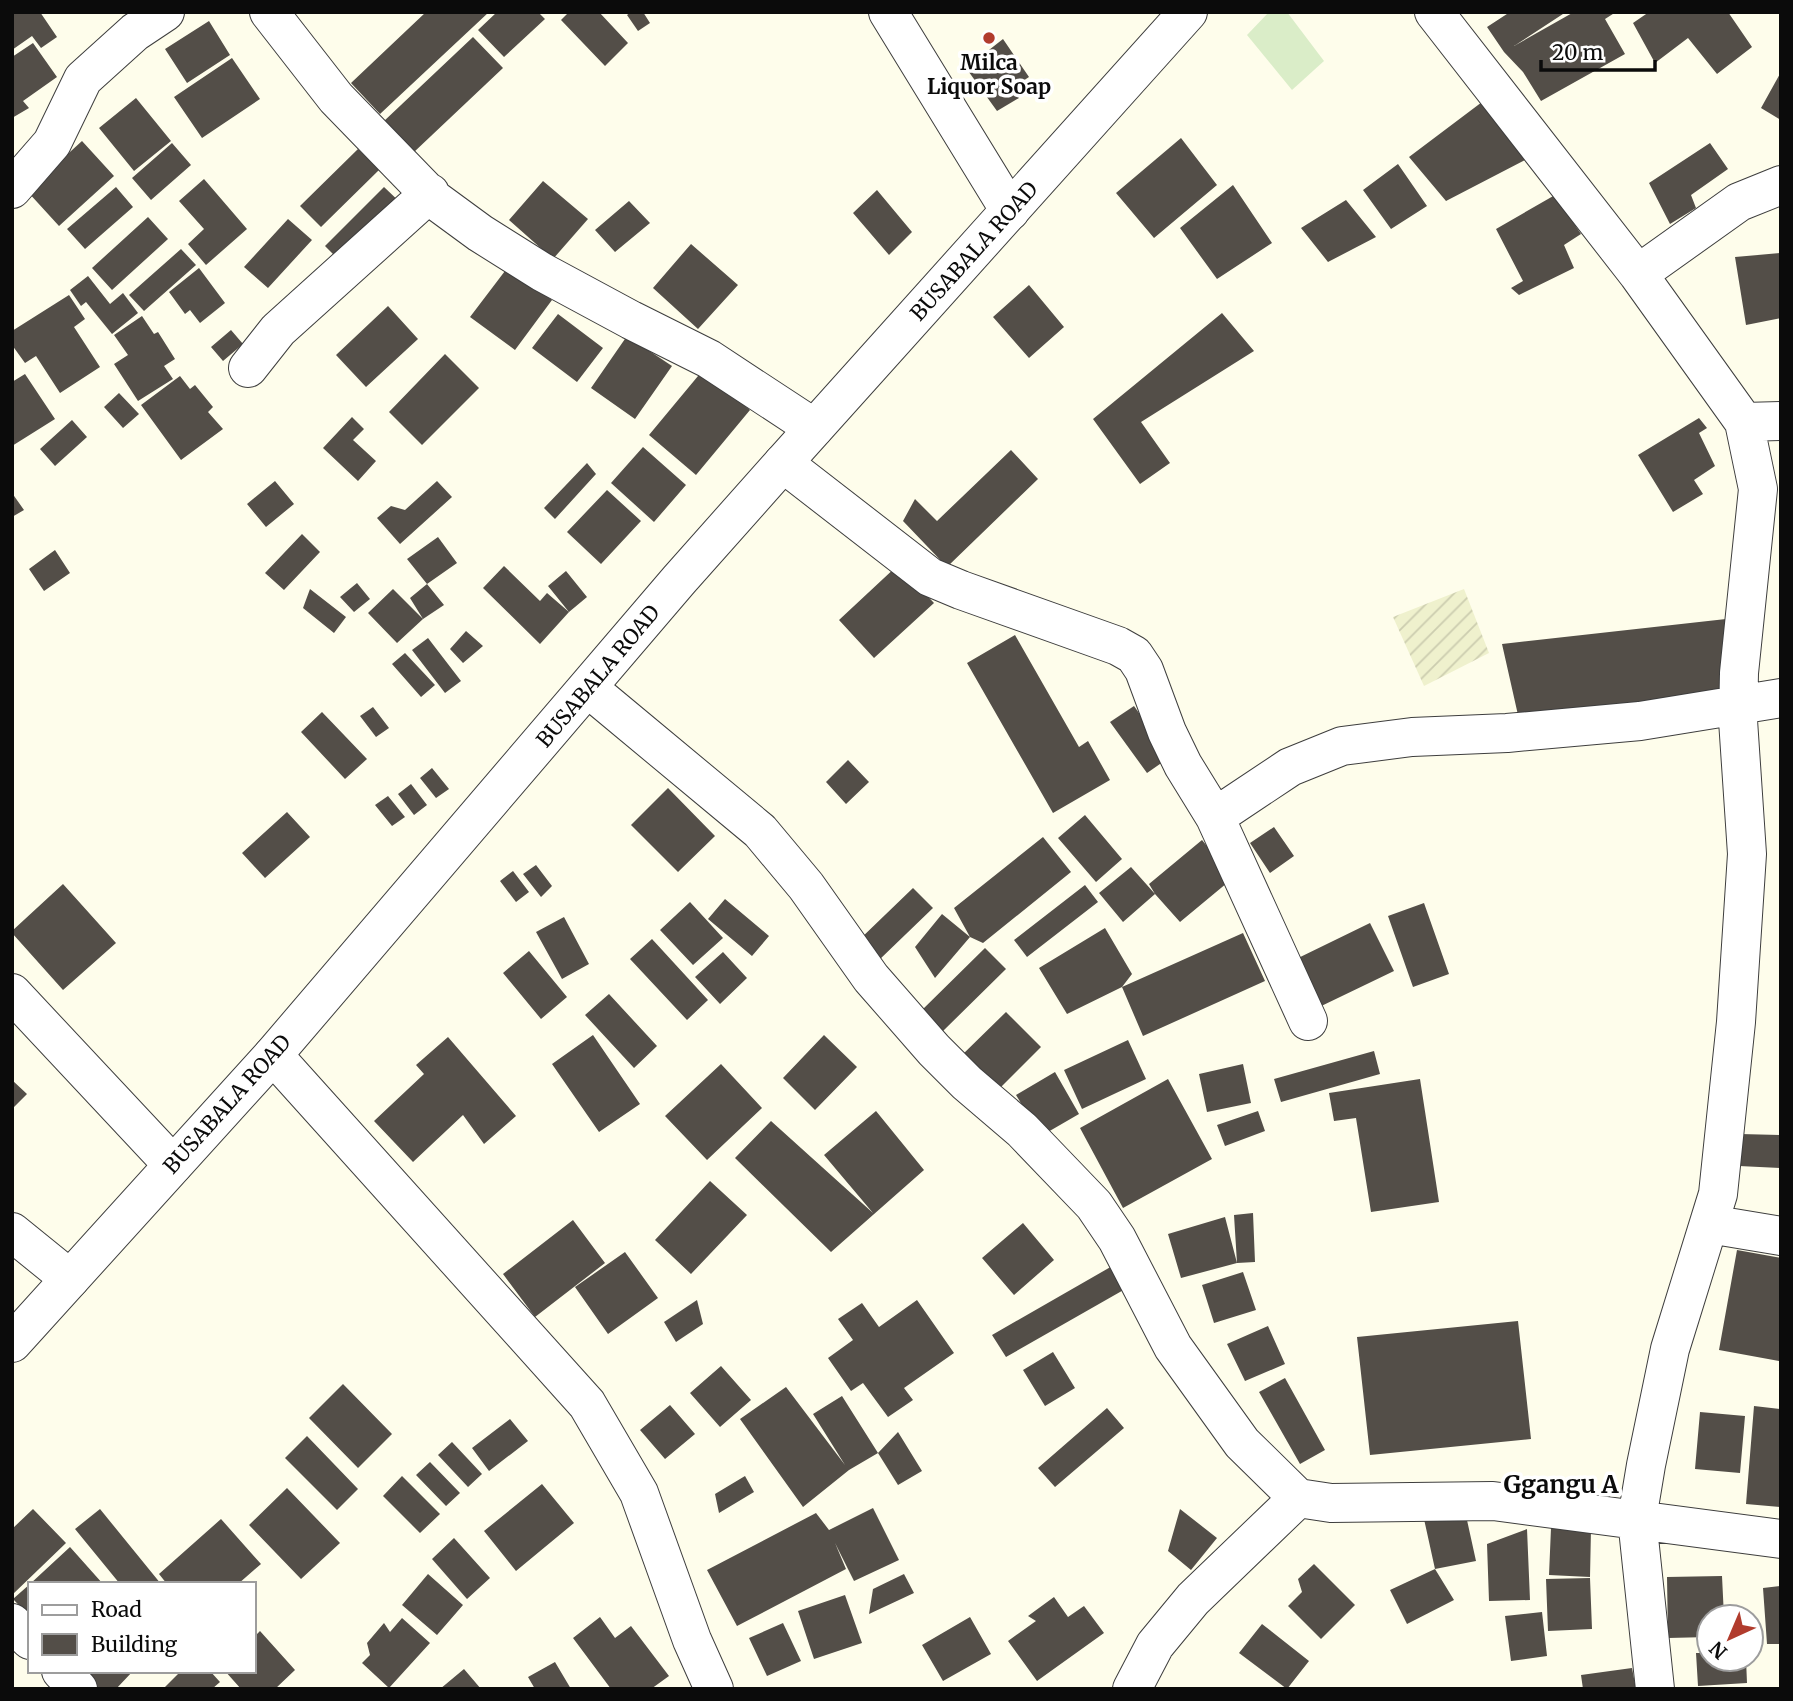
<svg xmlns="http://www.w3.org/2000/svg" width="1793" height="1701" viewBox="0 0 1793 1701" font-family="Merriweather,serif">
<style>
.farmland{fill:url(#farmland-furrows)}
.pitch{fill:#daedc8}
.building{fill:#534e48}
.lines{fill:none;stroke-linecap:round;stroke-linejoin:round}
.minor-casing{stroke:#3e3e3e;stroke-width:40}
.tertiary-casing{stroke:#3e3e3e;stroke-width:40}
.minor{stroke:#fff;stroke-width:38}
.tertiary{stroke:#fff;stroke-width:38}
.poi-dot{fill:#b13c2d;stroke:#fff;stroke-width:2.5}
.labels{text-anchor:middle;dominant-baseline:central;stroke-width:7;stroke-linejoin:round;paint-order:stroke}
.poi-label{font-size:21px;font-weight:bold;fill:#0b0b0b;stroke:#fff}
.street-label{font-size:21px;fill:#0b0b0b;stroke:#fff}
.quarter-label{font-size:24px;font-weight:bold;fill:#0b0b0b;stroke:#fff}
</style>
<defs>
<pattern id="farmland-furrows" width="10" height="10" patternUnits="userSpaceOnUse" patternTransform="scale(1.75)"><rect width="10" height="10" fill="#eff1cd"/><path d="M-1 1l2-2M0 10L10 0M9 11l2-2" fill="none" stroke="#cccdaf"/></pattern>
</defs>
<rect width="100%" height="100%" fill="#fefdeb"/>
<path class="farmland" d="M1464 589 1489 653 1424 686 1393 617Z"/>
<path class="pitch" d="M1269 12H1287L1324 61 1292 90 1247 35Z"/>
<path class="building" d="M12 12H40L57 37 41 48 32 36 12 50Z
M426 12H489L380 114 351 83Z
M497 12H538L545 19 504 57 478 30Z
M569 12H599L628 43 605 66 561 20Z
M631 12H643L650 23 638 31 627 15Z
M1510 12H1566L1514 46 1574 12H1616L1605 19 1625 54 1541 101 1523 72 1504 52 1487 27Z
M1649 12H1728L1752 47 1717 74 1688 38 1655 63 1633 23Z
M209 21 230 55 187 83 165 49Z
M473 37 503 68 413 153 383 122Z
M1003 39 1029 77 1012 88 1019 98 997 111 966 68Z
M33 43 57 77 23 101 29 108 12 118V57Z
M232 58 260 99 202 138 174 97Z
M1781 72V120L1761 108Z
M1490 96 1527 159 1446 201 1409 157Z
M136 98 171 141 134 171 99 128Z
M1181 138 1217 185 1154 238 1116 193Z
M82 141 114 176 59 226 27 191Z
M172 143 191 165 151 200 132 178Z
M1710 143 1728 169 1691 195 1696 208 1670 224 1649 183Z
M358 149 379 170 321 227 300 206Z
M1398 164 1427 206 1391 229 1363 190Z
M204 179 247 229 206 265 188 244 204 229 179 201Z
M543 181 588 219 553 259 509 220Z
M1233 185 1272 243 1217 279 1180 228Z
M116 187 133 207 85 249 67 229Z
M384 187 404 206 345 266 325 246Z
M877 190 912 232 889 255 853 213Z
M1555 195 1581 234 1564 245 1574 268 1519 295 1511 288 1523 281 1496 229Z
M1346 200 1376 237 1328 262 1301 228Z
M629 201 650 223 615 252 595 230Z
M148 217 168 239 112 290 92 268Z
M288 219 312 240 268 288 244 267Z
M691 244 738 285 698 329 653 288Z
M181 249 196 265 144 311 129 295Z
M1781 253V318L1746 325 1735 257Z
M508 267 552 300 515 350 470 317Z
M199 268 225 303 200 323 190 310 185 314 169 292Z
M88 276 110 304 123 293 138 313 112 334 86 302 81 306 70 290Z
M1029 285 1064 327 1029 358 993 317Z
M69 295 85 319 74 327 100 367 60 393 36 356 25 363 12 345V331Z
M388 306 418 339 366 387 336 355Z
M1222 313 1254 351 1141 422 1170 463 1140 484 1093 419Z
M558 314 603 348 577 382 532 348Z
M142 316 154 334 158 332 175 359 164 366 173 379 138 401 114 364 128 355 114 335Z
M231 330 243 344 223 361 211 347Z
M627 336 672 366 635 419 591 388Z
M445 354 479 388 422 445 389 412Z
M703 370 750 410 696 475 649 435Z
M25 374 55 419 12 446V382Z
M180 376 190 389 195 385 213 407 208 412 223 429 181 460 141 405Z
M119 393 139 414 123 428 104 407Z
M352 417 364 429 353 440 376 461 358 481 323 448Z
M1699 418 1707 428 1699 433 1715 466 1694 480 1703 494 1673 512 1638 455Z
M72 420 87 437 55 466 40 449Z
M643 447 686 485 654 522 611 483Z
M1011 450 1038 479 947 567 903 521 915 499 937 521Z
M587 463 596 474 555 519 544 508Z
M275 481 294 504 266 527 247 504Z
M437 481 452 497 400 544 377 518 391 506 405 510Z
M607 490 641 521 601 564 567 532Z
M12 493 24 510 12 517Z
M302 534 320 552 284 590 265 573Z
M438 537 457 563 427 584 407 559Z
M55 550 70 573 44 591 29 569Z
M898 565 934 603 874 658 839 620Z
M504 566 540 601 547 593 569 612 548 586 566 571 587 597 569 612 540 644 483 588Z
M357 583 370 599 354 612 340 597Z
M427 584 444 605 423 619 410 598Z
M310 589 346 617 334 633 303 608Z
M393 589 423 619 397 643 368 613Z
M1735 618 1738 706 1520 724 1502 644Z
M466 631 483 646 463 663 450 649Z
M1015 635 1079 747 1088 741 1110 780 1053 813 967 663Z
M428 638 461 681 445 693 412 650Z
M405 653 435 685 421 697 392 664Z
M1134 706 1170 757 1147 773 1110 722Z
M373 707 389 728 376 737 360 716Z
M322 712 367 759 345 779 301 732Z
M848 760 869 782 846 804 826 782Z
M432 768 449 789 436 798 420 778Z
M411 784 427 805 414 815 398 794Z
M668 788 715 836 678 872 631 825Z
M388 796 405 817 392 826 375 805Z
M287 812 310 837 265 878 242 853Z
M1085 815 1122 859 1096 882 1058 838Z
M1274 827 1294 856 1270 873 1250 843Z
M1043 837 1071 872 983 943 970 937 954 908Z
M1202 840 1233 878 1180 922 1155 894 1149 884Z
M536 865 552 886 541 897 523 874Z
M1131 867 1155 894 1123 922 1099 893Z
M513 871 529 892 516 902 500 881Z
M63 884 116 943 63 990 12 933V931Z
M1085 885 1098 902 1027 957 1014 940Z
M913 888 933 908 878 961 858 941Z
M725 899 769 936 752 956 708 919Z
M690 902 723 938 693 965 660 930Z
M1424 903 1449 974 1413 987 1388 916Z
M942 914 970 937 935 978 915 947Z
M564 917 589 964 562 979 536 932Z
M1370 923 1394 971 1313 1010 1290 962Z
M1105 928 1132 974 1122 987 1067 1014 1039 968Z
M1243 933 1265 981 1143 1036 1122 987Z
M652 939 708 1000 687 1020 630 959Z
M985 948 1006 969 942 1032 921 1011Z
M529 951 567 997 541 1019 503 973Z
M723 952 747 978 720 1004 695 977Z
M609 994 657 1046 634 1068 585 1015Z
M1006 1012 1041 1047 994 1094 959 1058Z
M593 1035 640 1104 599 1132 552 1064Z
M824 1035 857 1067 815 1110 783 1078Z
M448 1037 516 1116 484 1144 463 1115 413 1162 374 1121 424 1074 416 1065Z
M1128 1040 1146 1079 1082 1109 1064 1070Z
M1374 1051 1380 1074 1281 1102 1274 1079Z
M721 1064 762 1108 707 1160 665 1116Z
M1243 1064 1251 1103 1207 1112 1199 1074Z
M1055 1072 1079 1114 1041 1136 1016 1095Z
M1168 1079 1212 1159 1123 1208 1080 1128Z
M1420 1079 1439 1202 1371 1212 1356 1118 1334 1121 1329 1093Z
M12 1080 27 1094 12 1109Z
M876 1111 924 1170 831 1252 735 1158 771 1121 873 1213 824 1155Z
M1258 1111 1265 1131 1225 1146 1217 1125Z
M1740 1134 1781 1135V1168L1739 1166Z
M710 1181 747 1215 691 1274 655 1240Z
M1253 1213 1255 1262 1237 1263 1181 1278 1168 1234 1225 1217 1237 1263 1234 1215Z
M573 1220 605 1263 535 1317 503 1274Z
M1023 1223 1054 1260 1014 1295 982 1258Z
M1737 1250 1781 1258 1779 1361 1719 1350Z
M625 1252 658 1298 608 1334 575 1287Z
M1114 1265 1127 1288 1006 1357 992 1335Z
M1243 1272 1256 1310 1214 1323 1202 1285Z
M697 1300 703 1324 676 1342 664 1322Z
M917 1300 954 1353 904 1388 913 1400 888 1417 863 1383 851 1391 828 1358 853 1340 838 1319 862 1303 879 1327Z
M1518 1321 1531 1439 1370 1455 1357 1337Z
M1268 1326 1285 1364 1245 1381 1227 1344Z
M1053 1352 1075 1388 1045 1406 1023 1370Z
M721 1366 751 1400 720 1427 690 1393Z
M1285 1378 1325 1450 1300 1464 1259 1392Z
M343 1384 392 1434 358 1468 309 1418Z
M786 1387 845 1465 813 1414 842 1396 878 1453 849 1470 803 1507 740 1419Z
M670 1405 695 1434 665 1459 640 1430Z
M1754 1406 1781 1409V1507L1746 1504Z
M1107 1408 1124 1428 1055 1487 1038 1468Z
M1700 1412 1745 1416 1740 1473 1695 1469Z
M510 1419 528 1441 489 1471 472 1448Z
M898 1432 922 1471 898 1485 878 1453Z
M307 1436 358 1489 337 1510 285 1458Z
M452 1442 482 1474 468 1487 438 1455Z
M430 1462 460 1493 446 1506 416 1475Z
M402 1476 440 1514 420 1533 383 1496Z
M745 1476 754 1492 719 1513 715 1494Z
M542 1484 574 1523 516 1571 484 1531Z
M287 1488 340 1543 301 1579 249 1525Z
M873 1508 899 1560 854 1581 835 1543 846 1569 737 1626 707 1570 816 1513 829 1530Z
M33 1509 66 1543 12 1595V1529Z
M100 1509 161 1584H120L75 1529Z
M1180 1509 1217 1538 1191 1570 1168 1551Z
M1465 1511 1476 1561 1435 1569 1424 1519Z
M221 1519 261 1564 238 1584H167L159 1574Z
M1551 1528 1591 1529 1590 1577 1549 1575Z
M1527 1529 1530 1600 1489 1601 1487 1544Z
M454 1538 490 1578 467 1599 432 1559Z
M70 1547 103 1584H30Z
M1314 1564 1355 1605 1321 1639 1288 1606 1302 1592 1298 1579Z
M1435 1569 1454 1600 1407 1624 1390 1590Z
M428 1574 463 1605 437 1635 402 1605Z
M904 1574 914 1593 869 1614 873 1589Z
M1722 1576 1724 1617H1709V1637L1668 1638 1667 1577Z
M1590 1578 1592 1629 1548 1631 1546 1579Z
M30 1584V1617L13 1599Z
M1781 1586V1644H1767L1763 1588Z
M845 1595 862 1643 814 1659 798 1611Z
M1054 1597 1068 1617 1084 1606 1104 1633 1037 1681 1008 1641 1036 1621 1028 1616Z
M1542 1612 1547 1656 1511 1661 1505 1616Z
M600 1617 615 1638 631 1626 669 1676 651 1689H611L573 1638Z
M970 1617 991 1654 943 1681 922 1645Z
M402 1618 430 1643 389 1688 362 1663 370 1655 367 1643 384 1623 390 1632Z
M783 1623 801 1661 767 1676 749 1638Z
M1262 1624 1309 1661 1287 1689 1239 1653Z
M260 1631 295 1670 275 1689H241L225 1671H254V1637Z
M1696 1653H1709V1659H1746L1747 1683 1698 1686Z
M555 1662 571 1689H535L528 1677Z
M1632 1668 1636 1689H1583L1581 1675Z
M464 1669 481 1689H440Z
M79 1671H133L116 1689H97Z
M181 1671H210L220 1682 212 1689H163Z"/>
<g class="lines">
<g class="minor-casing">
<path id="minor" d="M269 12 336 98 435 200 480 233 542 272 631 320 709 359 814 428
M888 12 1010 211
M1434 12 1638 274 1744 422 1758 489 1739 673 1738 720 1747 854 1736 1022 1718 1194 1670 1349 1646 1465 1637 1519 1655 1689
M12 189 52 143 83 79 135 32 165 12
M1638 274 1739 202 1781 185
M248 368 278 330 430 193
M1744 422 1781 421
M783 463 930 577 961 590 1118 646 1134 655 1144 670 1167 732 1183 765 1215 817 1308 1021
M588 688 760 831 806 886 871 978 934 1050 967 1083 1022 1130 1094 1205 1117 1239 1173 1347 1242 1443 1298 1498 1331 1503 1493 1501 1781 1539
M1215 817 1290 767 1342 746 1412 737 1507 733 1640 721 1781 698
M12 993 173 1165
M273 1055 587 1404 639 1493 692 1640 714 1689
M1709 1224 1781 1236
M12 1232 70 1279
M12 1623 30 1640
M61 1671 78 1689
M1132 1689 1155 1645 1193 1599 1298 1498"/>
</g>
<g class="tertiary-casing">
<path id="tertiary" d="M12 1343 273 1055 679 580 783 463 1188 12"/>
</g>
<use href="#minor" class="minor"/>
<use href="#tertiary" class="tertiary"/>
</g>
<circle class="poi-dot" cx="989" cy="38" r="7"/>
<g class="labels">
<g class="poi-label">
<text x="989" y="62">Milca<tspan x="989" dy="24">Liquor Soap</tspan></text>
</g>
<g class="street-label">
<text transform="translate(974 251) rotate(-48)">BUSABALA ROAD</text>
<text transform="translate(598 676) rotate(-50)">BUSABALA ROAD</text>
<text transform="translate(227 1104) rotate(-48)">BUSABALA ROAD</text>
</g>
<g class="quarter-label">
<text x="1561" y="1484">Ggangu A</text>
</g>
</g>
<rect width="1793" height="1701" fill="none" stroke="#0b0b0b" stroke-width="28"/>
<rect x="28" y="1582" width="228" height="91" fill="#ffffff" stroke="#9d9d9d" stroke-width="2"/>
<rect x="42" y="1605" width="35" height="10" fill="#ffffff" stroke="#9d9d9d" stroke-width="2"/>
<text x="91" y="1617" font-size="21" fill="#0b0b0b">Road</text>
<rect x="42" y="1634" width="35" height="21" fill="#534e48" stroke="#9d9d9d" stroke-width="2"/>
<text x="91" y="1652" font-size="21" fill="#0b0b0b">Building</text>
<g transform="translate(1730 1638) rotate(224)"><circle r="33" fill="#ffffff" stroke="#9d9d9d" stroke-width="2"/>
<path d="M0-5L12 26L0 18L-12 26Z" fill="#b13c2d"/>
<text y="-10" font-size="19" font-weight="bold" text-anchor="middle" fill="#0b0b0b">N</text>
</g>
<path d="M1541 60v10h114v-10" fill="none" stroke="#0b0b0b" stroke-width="3.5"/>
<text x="1552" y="60" font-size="21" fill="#0b0b0b" stroke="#ffffff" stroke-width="5" paint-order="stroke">20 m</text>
</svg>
